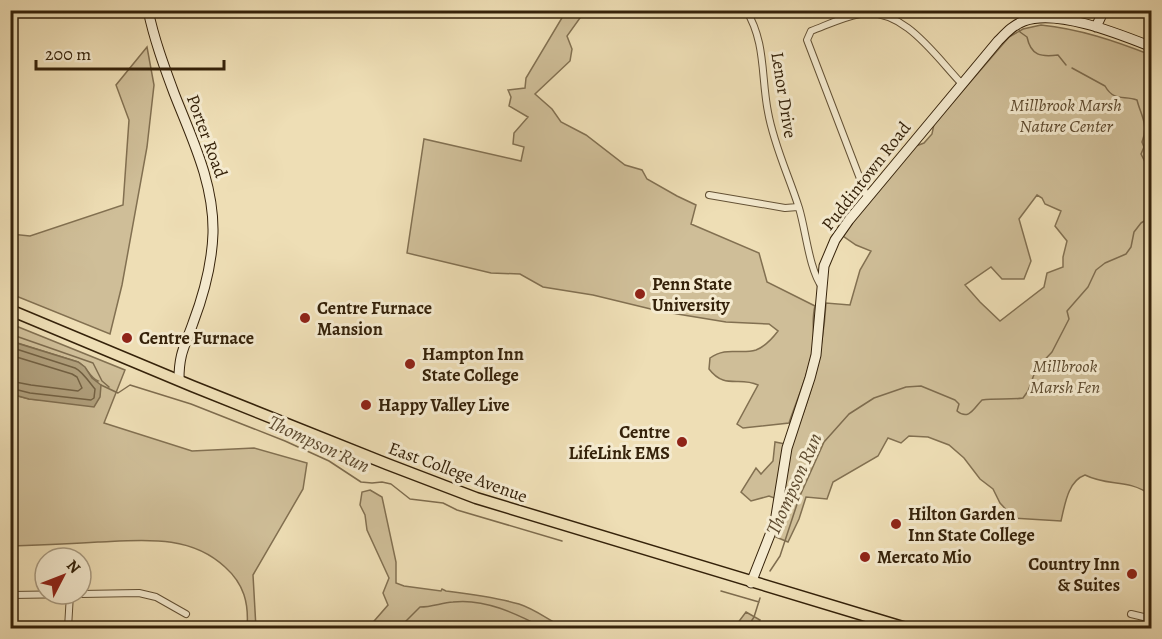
<svg xmlns="http://www.w3.org/2000/svg" width="1162" height="639" viewBox="0 0 1162 639" font-family="Alegreya,serif">
<style>
.green{fill:#cfbe98;stroke:#827051;stroke-width:1.5;fill-rule:evenodd}
.water{fill:#af9e7b;stroke:#7e6c4e;stroke-width:1.5}
.lines{fill:none;stroke-linecap:round;stroke-linejoin:round}
.shore{stroke:#726042;stroke-width:1.5}
.stream{stroke:#7e6c4e;stroke-width:1.5}
.street-casing{stroke:#635135;stroke-width:8}
.secondary-casing{stroke:#35220a;stroke-width:11}
.primary-casing{stroke:#35220a;stroke-width:13}
.street{stroke:#f4eacf;stroke-width:6}
.secondary{stroke:#f4eacf;stroke-width:9}
.primary{stroke:#eedeb5;stroke-width:10}
.poi-dot{fill:#8f2418;stroke:#f4eacf;stroke-width:2}
.labels{text-anchor:middle;dominant-baseline:central;stroke-width:6;stroke-linejoin:round;paint-order:stroke}
.street-label{font-size:18px;fill:#35220a;stroke:#f4eacf}
.park-label{font-size:18px;font-style:italic;fill:#5c492e;stroke:#f4eacf}
.poi-label{font-size:18px;font-weight:bold;fill:#35220a;stroke:#f4eacf;text-anchor:start}
.water-label{font-size:20px;font-style:italic;fill:#604d32;stroke:#f4eacf}
</style>
<rect width="100%" height="100%" fill="#eedeb5"/>
<filter id="stains"><feTurbulence type="fractalNoise" baseFrequency=".00333" numOctaves="4"/><feColorMatrix values="0 0 0 0 .2 0 0 0 0 .09 0 0 0 0 .02 0 0 0 .5 -.17"/></filter>
<radialGradient id="worn" r=".72"><stop offset=".6" stop-color="#630" stop-opacity="0"/><stop offset="1" stop-color="#630" stop-opacity=".3"/></radialGradient>
<path class="green" d="M566 11H585L567 36 572 49 570 61 535 94 552 109 561 122 586 135 625 165 642 170 647 179 677 196 696 205 691 224 759 253 767 282 815 306C811 320 815 334 813 348 809 373 797 399 789 423L743 428 737 424 758 385C739 376 725 390 709 369L710 358C727 346 739 355 756 350 766 346 772 339 778 331L769 324 726 322 659 311 593 295 543 287 520 274 491 273 407 253 424 139 521 161 524 147 513 144 514 133 528 117 509 106 511 97 508 90 525 88 526 78Z
M1041 25C1080 29 1115 41 1151 55V495C1127 478 1109 487 1085 475 1068 481 1065 504 1061 521L1014 518 1000 503 993 489 980 479 964 458 949 445 928 437 909 436 901 443 888 438 878 456 833 482 827 499 806 497 799 519 788 542 776 537 785 514 783 501 769 496 751 501 741 492 756 468 761 474 773 461 775 442 790 445C811 400 823 352 826 303L850 305 860 270 871 251 856 245 843 236 866 204 916 146 924 143 932 134 934 124 1009 37 1023 29ZM1037 195 1042 198 1045 204 1061 211 1055 226 1067 241 1063 257V267L1047 273 1044 287 1000 321 980 302 965 285 991 267 1002 279H1024L1031 261 1019 219Z
M147 47 154 85 147 147 122 285 110 334 11 294V234L30 236 123 205 129 120 116 85Z
M11 324 125 370 104 423 192 451 254 448 307 463 303 489 253 575 256 628H247C249 603 244 584 225 567 190 534 143 540 98 542 69 544 40 545 11 546L10 394 29 399 53 401 98 381C89 377 87 367 78 362L11 341Z
M370 490 382 497 396 562V583L404 586 441 591 442 589 446 591C470 594 495 597 519 604 535 609 550 621 565 628H368L388 605 383 593 389 578 367 530 365 515 360 505 362 492Z
M746 612 760 620 754 628H732L737 624Z"/>
<path class="water" d="M10 341 78 362 85 367 92 378 101 385 100 397 94 407 29 399 11 394Z"/>
<g class="lines">
<path class="shore" d="M10 347 75 368C82 371 90 383 95 389L94 398 91 400 30 393 10 388
M10 355 72 374 77 377 82 388 78 391 31 385 10 381"/>
<path class="stream" d="M1018 27 1020 32 1027 37C1031 56 1041 57 1058 55L1066 65
M1072 68 1105 86C1114 102 1124 95 1137 100 1141 116 1149 125 1142 142L1144 147 1141 154 1147 166 1152 169
M1152 175 1150 181 1152 188
M10 334 93 363 102 381 109 387
M101 385 118 393 130 385 191 404 285 441 329 461 361 482 372 483 382 482 391 484 410 499 443 503 457 510 562 541
M770 571 780 556 799 498 824 442 849 414 874 398 906 387 921 386 955 400 959 404 957 411C969 421 974 408 982 400 996 398 1009 400 1023 398L1028 391 1036 369 1052 352 1069 319 1067 311 1088 287 1096 270 1105 263 1126 254 1131 247 1134 232 1141 223 1152 216
M721 591 759 602
M402 628 404 623 420 607C432 607 441 603 453 602 484 598 517 614 544 628
M747 628 754 617 760 598"/>
<g class="street-casing">
<path id="street" d="M746 10C766 42 761 77 768 112 774 146 789 176 799 208 806 231 809 269 822 287
M709 195 785 208 798 207
M867 197 807 40 811 31C827 25 843 17 860 14 904 7 935 56 962 84
M81 594 139 593 156 597 186 614
M11 595 79 594
M1131 614 1152 619
M68 628 70 594"/>
</g>
<g class="secondary-casing">
<path id="secondary" d="M148 10C154 39 164 66 174 93 192 139 214 183 213 233 212 264 204 294 193 323 185 346 179 353 179 379
M1096 27 1104 10
M751 583 775 522 787 448 810 378 816 355 824 266 835 240 849 220 998 41C1006 33 1013 25 1024 21 1058 9 1119 34 1152 47"/>
</g>
<g class="primary-casing">
<path id="primary" d="M10 310 192 386 387 464 476 498 906 628"/>
</g>
<use href="#street" class="street"/>
<use href="#secondary" class="secondary"/>
<use href="#primary" class="primary"/>
</g>
<g class="poi-dot">
<circle cx="640" cy="294" r="6"/>
<circle cx="305" cy="318" r="6"/>
<circle cx="127" cy="338" r="6"/>
<circle cx="410" cy="364" r="6"/>
<circle cx="366" cy="405" r="6"/>
<circle cx="682" cy="442" r="6"/>
<circle cx="896" cy="524" r="6"/>
<circle cx="865" cy="557" r="6"/>
<circle cx="1132" cy="574" r="6"/>
</g>
<g class="labels">
<g class="street-label">
<text transform="translate(784 95) rotate(81)">Lenor Drive</text>
<text transform="translate(207 136) rotate(70)">Porter Road</text>
<text transform="translate(866 176) rotate(-52)">Puddintown Road</text>
<text transform="translate(458 472) rotate(20)">East College Avenue</text>
</g>
<g class="park-label">
<text x="1066" y="105">Millbrook Marsh<tspan x="1066" dy="21">Nature Center</tspan></text>
<text x="1065" y="366">Millbrook<tspan x="1065" dy="21">Marsh Fen</tspan></text>
</g>
<g class="poi-label">
<text x="652" y="284">Penn State<tspan x="652" dy="21">University</tspan></text>
<text x="317" y="308">Centre Furnace<tspan x="317" dy="21">Mansion</tspan></text>
<text x="139" y="338">Centre Furnace</text>
<text x="422" y="354">Hampton Inn<tspan x="422" dy="21">State College</tspan></text>
<text x="378" y="405">Happy Valley Live</text>
<text x="670" y="432" text-anchor="end">Centre<tspan x="670" dy="21">LifeLink EMS</tspan></text>
<text x="908" y="514">Hilton Garden<tspan x="908" dy="21">Inn State College</tspan></text>
<text x="877" y="557">Mercato Mio</text>
<text x="1120" y="564" text-anchor="end">Country Inn<tspan x="1120" dy="21">&amp; Suites</tspan></text>
</g>
<g class="water-label">
<text transform="translate(319 444) rotate(25)">Thompson Run</text>
<text transform="translate(794 484) rotate(-66)">Thompson Run</text>
</g>
</g>
<rect width="1162" height="639" fill="none" stroke="#eedeb5" stroke-width="36"/>
<rect x="12" y="12" width="1138" height="615" fill="none" stroke="#35220a" stroke-width="3"/>
<rect x="18" y="18" width="1126" height="603" fill="none" stroke="#35220a" stroke-width="1.5"/>
<g transform="translate(63 576) rotate(48)"><circle r="28" fill="#f4eacf" stroke="#a89a80" stroke-width="1.5"/>
<path d="M0-4.5L10 22L0 15L-10 22Z" fill="#8f2418"/>
<text y="-9" font-size="16" font-weight="bold" text-anchor="middle" fill="#35220a">N</text>
</g>
<path d="M36 60v9h188v-9" fill="none" stroke="#35220a" stroke-width="3"/>
<text x="45" y="60" font-size="18" fill="#35220a" stroke="#f4eacf" stroke-width="4.5" paint-order="stroke">200 m</text>
<rect width="100%" height="100%" filter="url(#stains)"/>
<rect width="100%" height="100%" fill="url(#worn)"/>
</svg>
